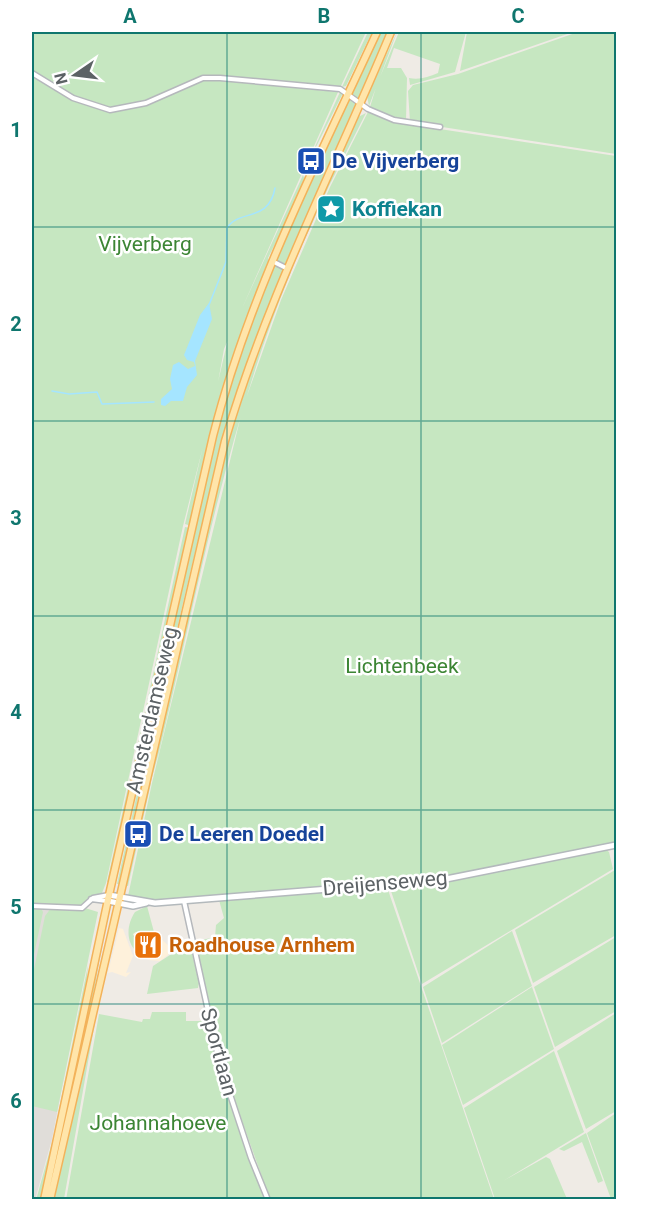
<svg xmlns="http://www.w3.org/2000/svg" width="648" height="1231" viewBox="0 0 648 1231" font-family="Roboto,sans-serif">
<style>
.commercial{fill:#fef1db}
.industrial{fill:#e0ddd9}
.green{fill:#c6e7c1}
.water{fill:#a5e5ff}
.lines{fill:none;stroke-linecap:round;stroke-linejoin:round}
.stream{stroke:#a5e5ff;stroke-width:1.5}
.minor-casing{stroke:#b5b8bc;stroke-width:7}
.secondary-casing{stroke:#b3b9bc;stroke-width:8}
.primary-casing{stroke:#f3b25a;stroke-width:9}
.minor{stroke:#fff;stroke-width:4}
.secondary{stroke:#fff;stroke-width:5}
.primary{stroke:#ffe5aa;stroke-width:6}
.grid{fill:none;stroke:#0f766e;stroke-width:1.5;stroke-opacity:0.55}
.labels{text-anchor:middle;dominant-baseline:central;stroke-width:5;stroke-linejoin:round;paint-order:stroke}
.transit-label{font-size:21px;font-weight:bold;fill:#164399;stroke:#fff;text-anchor:start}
.culture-label{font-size:21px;font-weight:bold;fill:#0d838f;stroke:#fff;text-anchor:start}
.park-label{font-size:21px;fill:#3c8534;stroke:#fff}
.street-label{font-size:21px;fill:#5c6265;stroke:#fff}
.food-label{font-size:21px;font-weight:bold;fill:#c56008;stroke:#fff;text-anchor:start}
.neatline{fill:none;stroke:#0f766e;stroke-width:2}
.grid-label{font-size:20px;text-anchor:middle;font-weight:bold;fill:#0f766e}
</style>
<rect width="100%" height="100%" fill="#efebe5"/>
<path class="commercial" d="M119 928 123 929 133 956 126 973 131 972 126 977 112 972 108 973Z
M149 931 151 934 154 932 172 949 168 955 160 961 148 960 139 950 133 935 135 932Z"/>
<path class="industrial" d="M32 909 87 912 93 929 52 1139 35 1200 32 1199Z"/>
<path class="green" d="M32 32H366L340 88 207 76 145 102 110 109 73 97 32 72Z
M368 32H372L346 86 342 87Z
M380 32H387L357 101 350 96Z
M397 32 369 106 367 96Z
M399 32H466L455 72 410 85 409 78C420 80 428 77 438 73L440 64 394 48 387 68H401L407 78 406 121 395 119 370 107 377 84Z
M467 32H573L460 71Z
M578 32H616V154L410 122 408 91 413 85 458 74Z
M32 74 73 98 113 111 146 104 207 79 338 92 224 349 215 399 183 526 106 883 102 893 92 896 81 906 32 904Z
M340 92 342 95 303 173Z
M349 98 356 103 285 264 275 259Z
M368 112 407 124 616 156V843L432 879 157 901 128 896 152 783 243 407 281 300 330 187Z
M366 113 329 186 292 268 290 267 358 117Z
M303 175 304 178 297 200 268 258 269 262C232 347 211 435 191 526L185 524 228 339Z
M273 265 283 269C216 433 183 607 143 778H140L215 438 234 369Z
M287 272H291C227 426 198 591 159 752L151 781 148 780 230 434 243 389Z
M185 527 190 528 134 777 131 776Z
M130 778 134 779 109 882H107Z
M140 780 142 781 119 884H117Z
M148 782 151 783 128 886H124Z
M605 849 609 852 613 869 422 984 391 891 395 886Z
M615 870 616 935 533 983 515 930Z
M387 887 494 1199H270L220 1060 193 942 215 937 216 925 224 918 219 900Z
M147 906 154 932 151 935 149 931H144L138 935 136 932 133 934 140 949 137 952C125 941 127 924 135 912Z
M32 908H41L43 912 32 964 34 911Z
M51 908H85L98 912 57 1112 32 1106V979L45 916Z
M108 912 92 1002 47 1200Z
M512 931 532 986 442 1043 423 987Z
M616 937V1011L555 1047 534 987Z
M191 949 199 983 198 988 147 994 153 966 173 953Z
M88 965 86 990 41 1199 36 1200 53 1139Z
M532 987 554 1049 463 1105 442 1045Z
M152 1012H186V1021H208L218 1061 267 1199 66 1200 99 1014 142 1022 143 1019H150Z
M616 1013V1111L586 1129 557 1051Z
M95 1022 64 1199 53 1200Z
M554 1051 584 1132 503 1181 546 1157 550 1159 567 1199H495L464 1108Z
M616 1113V1199H611L587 1133Z
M586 1133 603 1181 598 1183 582 1142 564 1151 559 1149Z"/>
<path class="water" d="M209 303 212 319 195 361 197 375 187 387 183 401H171L165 406 161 405V399L172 389 170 379 173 365 179 362 188 369 195 366 194 362 187 360 184 355 200 315Z"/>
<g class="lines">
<path class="stream" d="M209 305 226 262 227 228C238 209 269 223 275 188
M52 391 69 394 97 392 102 404 154 402"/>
<g class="minor-casing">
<path id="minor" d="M32 73 73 98 110 110 146 103 203 78H220L340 89 368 109 394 120 440 127
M272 261 286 268
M91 899 107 901
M184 901 219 1061 251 1158 268 1200
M32 906 82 908 93 898 109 895"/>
</g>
<g class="secondary-casing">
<path id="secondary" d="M109 895 155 903 441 880 616 845
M108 901 133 906 146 903"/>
</g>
<g class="primary-casing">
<path id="primary" d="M44 1200 109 895 213 436C249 294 316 164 377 32
M50 1200 225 441C267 297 334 169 391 32"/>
</g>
<use href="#minor" class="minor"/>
<use href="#secondary" class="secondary"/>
<use href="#primary" class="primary"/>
</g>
<path class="grid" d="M227 32V1200M421 32V1200M32 227H616M32 421H616M32 616H616M32 810H616M32 1004H616"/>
<defs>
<g id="bus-square" transform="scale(1.5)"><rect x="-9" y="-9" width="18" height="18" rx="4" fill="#1a4fb4" stroke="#fff"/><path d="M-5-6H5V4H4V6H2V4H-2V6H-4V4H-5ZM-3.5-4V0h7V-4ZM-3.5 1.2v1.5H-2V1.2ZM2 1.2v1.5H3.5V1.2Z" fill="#fff"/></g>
<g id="sight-square" transform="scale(1.5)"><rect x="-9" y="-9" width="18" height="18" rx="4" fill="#0f9aa8" stroke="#fff"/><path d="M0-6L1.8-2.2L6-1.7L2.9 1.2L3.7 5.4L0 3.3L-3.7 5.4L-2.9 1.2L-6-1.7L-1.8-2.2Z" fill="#fff"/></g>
<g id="restaurant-square" transform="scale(1.5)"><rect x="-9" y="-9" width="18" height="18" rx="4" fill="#e8710a" stroke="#fff"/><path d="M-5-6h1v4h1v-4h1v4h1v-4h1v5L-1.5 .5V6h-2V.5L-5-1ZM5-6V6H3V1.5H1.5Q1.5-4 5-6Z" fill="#fff"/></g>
</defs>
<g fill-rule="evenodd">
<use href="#bus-square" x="311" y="161"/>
<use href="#sight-square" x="331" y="209"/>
<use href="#bus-square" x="138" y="834"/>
<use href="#restaurant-square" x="148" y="945"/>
</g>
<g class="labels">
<g class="transit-label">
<text x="332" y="161">De Vijverberg</text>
<text x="159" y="834">De Leeren Doedel</text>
</g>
<g class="culture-label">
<text x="352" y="209">Koffiekan</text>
</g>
<g class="park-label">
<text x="145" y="244">Vijverberg</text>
<text x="402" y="666">Lichtenbeek</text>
<text x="158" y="1123">Johannahoeve</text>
</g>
<g class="street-label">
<text transform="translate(152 710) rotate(-77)">Amsterdamseweg</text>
<text transform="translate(385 883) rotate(-5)">Dreijenseweg</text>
<text transform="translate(219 1052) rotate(75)">Sportlaan</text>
</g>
<g class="food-label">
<text x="169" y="945">Roadhouse Arnhem</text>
</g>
</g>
<rect width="648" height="1231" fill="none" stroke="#ffffff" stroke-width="66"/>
<g transform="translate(75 75) rotate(256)" stroke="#ffffff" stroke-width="4.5" paint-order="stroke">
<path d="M0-4.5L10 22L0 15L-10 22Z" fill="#5c6265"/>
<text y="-9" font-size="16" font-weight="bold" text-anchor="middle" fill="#5c6265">N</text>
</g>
<rect x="33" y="33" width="582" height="1165" class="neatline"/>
<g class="grid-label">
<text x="130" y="23">A</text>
<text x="324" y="23">B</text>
<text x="518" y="23">C</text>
<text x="16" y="137">1</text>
<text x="16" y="331">2</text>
<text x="16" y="525">3</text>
<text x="16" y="719">4</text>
<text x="16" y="914">5</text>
<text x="16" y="1108">6</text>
</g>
</svg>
